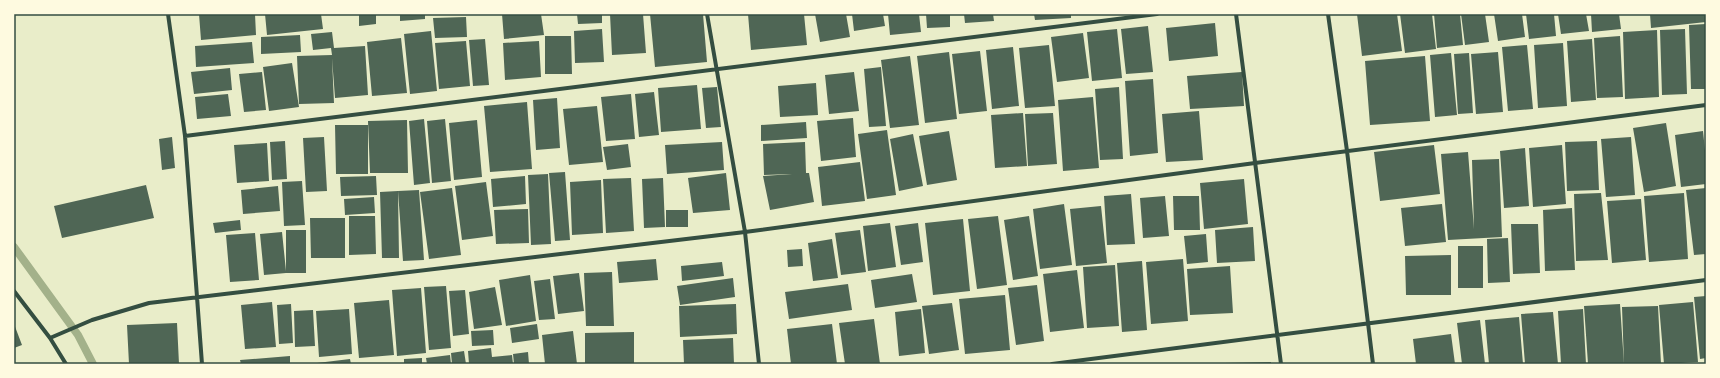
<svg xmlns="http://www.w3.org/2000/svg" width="1720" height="378" viewBox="0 0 1720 378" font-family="Raleway,sans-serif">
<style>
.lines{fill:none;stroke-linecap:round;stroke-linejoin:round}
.stream{stroke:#a3b18a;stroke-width:8}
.building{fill:#4f6655}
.minor{stroke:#344e41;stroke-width:4}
.neatline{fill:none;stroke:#344e41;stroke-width:1.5}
</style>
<rect width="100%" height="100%" fill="#e9edc9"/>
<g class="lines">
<path class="stream" d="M14 247 78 335 93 364"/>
</g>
<path class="building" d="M199 14H255L256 35 201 40Z
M265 14H321L323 29 267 35Z
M359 14H376V24L359 26Z
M400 14H425V19L400 21Z
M502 14H541L544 35 504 39Z
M577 14H602V23L578 24Z
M610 14H643L646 53 612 55Z
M650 14H703L707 62 655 67Z
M748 14H804L807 45 751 50Z
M815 14H846L850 37 820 42Z
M852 14H883L885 26 854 31Z
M888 14H919L921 32 890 35Z
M926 14H950V27L927 28Z
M964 14H993L994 21 965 23Z
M1034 14H1071V18L1035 20Z
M1357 14H1397L1402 51 1362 56Z
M1400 14H1432L1436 49 1405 53Z
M1434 14H1460L1463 45 1437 48Z
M1461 14H1485L1489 42 1465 45Z
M1494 14H1522L1525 37 1498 41Z
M1526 14H1554L1556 36 1529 39Z
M1558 14H1586L1589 31 1561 34Z
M1591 14H1619L1621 29 1592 32Z
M1650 14H1706V22L1651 28Z
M466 17 467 37 435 38 433 18Z
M1215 23 1218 56 1169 61 1166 28Z
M1706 24V89H1691L1689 25Z
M1148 26 1153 72 1126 74 1121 29Z
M602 29 604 62 575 63 574 31Z
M1117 29 1122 78 1092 81 1087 32Z
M1685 29 1687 94 1662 95 1660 30Z
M1657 30 1659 97 1625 99 1623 32Z
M431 31 437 91 410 94 404 34Z
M332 32 334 48 365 46 368 95 335 98 332 58 334 103 299 104 297 56 332 55 331 48 313 50 311 34Z
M1083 33 1089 78 1057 82 1051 37Z
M300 35 301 52 261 54V37Z
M545 36H571L572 74H545Z
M1620 36 1623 97 1597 98 1594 38Z
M401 38 407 93 372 96 367 42Z
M485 39 489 85 473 86 469 40Z
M1592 39 1596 100 1571 102 1567 41Z
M466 41 470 86 439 89 435 43Z
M539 41 541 77 505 80 503 43Z
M252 42 254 63 196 67 195 46Z
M1563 43 1567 106 1538 108 1534 45Z
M1049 45 1055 106 1025 108 1019 48Z
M1527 45 1533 109 1508 111 1502 47Z
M1013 47 1019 106 992 109 986 50Z
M980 51 987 111 959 114 952 54Z
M949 52 957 119 925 123 917 56Z
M1498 52 1503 112 1476 114 1471 54Z
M1451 53 1457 115 1435 117 1430 55Z
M1469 53 1473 113 1458 114 1454 54Z
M910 56 919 125 890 128 881 60Z
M1425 56 1430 121 1370 125 1365 61Z
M292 63 299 107 269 111 263 67Z
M881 67 886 126 869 127 864 69Z
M230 68 232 90 194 94 191 72Z
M262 72 266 110 244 112 239 74Z
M854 72 859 111 829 114 825 75Z
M1242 72 1244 106 1190 109 1187 76Z
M1153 79 1158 153 1130 156 1125 81Z
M816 83 818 115 780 117 778 86Z
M697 85 701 129 661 132 658 88Z
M717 87 721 127 706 128 702 88Z
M1119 87 1123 159 1100 160 1095 89Z
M654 92 659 135 639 137 635 94Z
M228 94 231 116 197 119 195 97Z
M631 94 635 139 606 141 601 97Z
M1093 97 1099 168 1063 171 1058 100Z
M557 98 560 148 536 150 533 100Z
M527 102 532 169 490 172 484 106Z
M597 106 603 162 569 165 563 109Z
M1199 111 1203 160 1166 162 1162 114Z
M1023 113 1027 166 995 168 991 115Z
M1053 113 1057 164 1028 166 1025 114Z
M853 118 856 157 821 161 817 121Z
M424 119 430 183 414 185 409 121Z
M445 119 451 181 432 183 427 121Z
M407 120 408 173H370L368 121Z
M477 120 482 177 454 180 449 123Z
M806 122 807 138 761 141V125Z
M1666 123 1676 186 1644 192 1633 128Z
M335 125H368V174H336Z
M887 130 896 195 867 199 858 134Z
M949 131 957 180 927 185 919 136Z
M1703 131 1706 160V184L1681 187 1675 135Z
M913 134 923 186 899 191 890 139Z
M172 137 175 168 162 170 159 139Z
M324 137 327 191 306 192 303 138Z
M1631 137 1635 195 1606 197 1601 139Z
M285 141 287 179 272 180 270 142Z
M1597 141 1599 190 1567 191 1565 142Z
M722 142 724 170 667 174 665 145Z
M805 142 806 173H809L814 202 770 210 763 176 792 174 764 175 763 144Z
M267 143 269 181 237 183 234 145Z
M628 144 631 167 607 170 603 147Z
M1434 145 1440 194 1380 201 1374 152Z
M1562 145 1566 204 1533 207 1529 148Z
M1525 148 1529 206 1504 208 1500 151Z
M1468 152 1474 229 1472 160 1499 159 1502 237 1448 240 1441 154Z
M860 162 865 201 822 206 818 167Z
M565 172 570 240 555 241 549 173Z
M726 173 730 210 693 213 688 178Z
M548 174 551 244 531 245 528 175Z
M376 176 377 195 341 196 340 177Z
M525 176 526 204 493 207 491 179Z
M631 178 634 231 606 233 603 179Z
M663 178 665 227 644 228 642 179Z
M1244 179 1248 224 1204 229 1200 183Z
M601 180 603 233 572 235 570 182Z
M302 181 305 225 284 226 282 182Z
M486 182 493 236 462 240 455 186Z
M146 185 154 218 62 238 54 206Z
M278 186 280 211 243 214 241 190Z
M452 188 461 255 429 259 420 192Z
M1706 188V254L1694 255 1686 190Z
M419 190 424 260 403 261 398 191Z
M398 191 399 258H382L380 192Z
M1601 193 1608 260 1576 261 1574 194Z
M1684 193 1688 259 1649 262 1644 196Z
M1131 194 1135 244 1107 245 1104 196Z
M1165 196 1169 236 1143 238 1140 198Z
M1173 196H1199L1200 230H1174Z
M374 197 375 213 345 215 344 199Z
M1641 199 1646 260 1612 263 1607 201Z
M1064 204 1072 265 1040 269 1033 209Z
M1442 204 1446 242 1405 246 1401 208Z
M1101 206 1107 263 1076 266 1070 209Z
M1572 208 1575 270 1545 271 1543 210Z
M528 209 529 243 496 244 494 210Z
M666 210H688V227H666Z
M349 216H375L376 254 349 255Z
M998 216 1007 285 977 289 968 219Z
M1029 216 1038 276 1013 280 1004 220Z
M310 218H345V258H311Z
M963 219 970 291 933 295 925 223Z
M240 220 241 230 215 233 213 223Z
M890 223 896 267 868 271 863 226Z
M918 223 923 262 901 265 895 226Z
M1511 224H1538L1540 273 1513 274Z
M1253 227 1255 261 1217 263 1215 230Z
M286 230H306V273H286L264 275 260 234 282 232 286 271Z
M860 230 866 272 841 275 835 233Z
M255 233 259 280 230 282 226 235Z
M1206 234 1208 262 1187 264 1184 236Z
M1508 238 1510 282 1488 283 1487 239Z
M832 239 838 278 813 281 808 243Z
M1458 246H1483V288H1458Z
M802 249 803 266 788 267 787 250Z
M1451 255V295H1406L1405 256Z
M656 259 658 280 619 283 617 262Z
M1183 259 1188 321 1151 324 1146 262Z
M1142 261 1147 330 1122 332 1117 263Z
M722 262 724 276 682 281 681 266Z
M1115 265 1119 326 1087 328 1083 267Z
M1230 266 1233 313 1190 315 1187 269Z
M1077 270 1084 328 1050 332 1043 274Z
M612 272 614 326H586L584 273Z
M579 273 584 311 558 314 553 276Z
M912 274 917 302 875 308 871 280Z
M530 275 536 321 506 326 499 280Z
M733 278 735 297 680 305 677 286Z
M550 279 555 319 539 320 534 281Z
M848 284 852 310 789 319 785 292Z
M1037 285 1044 341 1016 345 1008 288Z
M446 286 451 348 429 350 424 287Z
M495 287 502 325 474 329 469 292Z
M421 288 426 353 397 356 392 290Z
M465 290 469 334 453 336 449 291Z
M1005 295 1010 350 965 354 959 299Z
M1706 296V358L1700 359 1694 297Z
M389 300 394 355 359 358 354 303Z
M272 302 276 347 245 349 241 305Z
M1693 302 1698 362 1664 364 1659 305Z
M952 303 959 350 929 354 922 306Z
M291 304 293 343 279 344 277 305Z
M736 304 737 334 680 337 679 306Z
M1620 304 1624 364H1588L1584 306Z
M1658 306 1661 364H1624L1622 307Z
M349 309 352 354 319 357 316 311Z
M921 309 925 353 899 356 895 312Z
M1583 309 1586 364H1561L1558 311Z
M313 310 315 346 295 347 294 311Z
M1553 312 1558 364H1525L1521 314Z
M1519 317 1523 364H1489L1485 320Z
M874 319 880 364H845L839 323Z
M1480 320 1485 364H1462L1457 323Z
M177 323 179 364H129L127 325Z
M14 324 22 345 14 348Z
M537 324 539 339 512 343 510 328Z
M832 324 837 364H791L787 329Z
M493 330 494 345 472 346 471 331Z
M573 331 577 364H545L542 335Z
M634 332V364H585V333Z
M1451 334 1455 364H1416L1413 339Z
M733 338 734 364H684L683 340Z
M491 348 492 357 512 355 513 364H469L468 351Z
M464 351 466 364H452L451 353Z
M528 352 529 364H514L513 354Z
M450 355 451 364H427L426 358Z
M290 356V364H241L240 360Z
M422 358V364H404V359Z
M350 359 351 364H317V363Z
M1271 362V364H1225V363Z"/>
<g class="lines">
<path class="minor" d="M168 14 185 136 202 364
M707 14 745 232 759 364
M1236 14 1281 364
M1328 14 1347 151 1373 364
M185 136 1157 14
M14 291 50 338 66 364
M50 338 92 320 149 303 745 232 1255 163 1706 105
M1052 364 1706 280"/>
</g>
<rect width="1720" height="378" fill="none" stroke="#fefae0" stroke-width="30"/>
<rect x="15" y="15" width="1690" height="348" class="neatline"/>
</svg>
